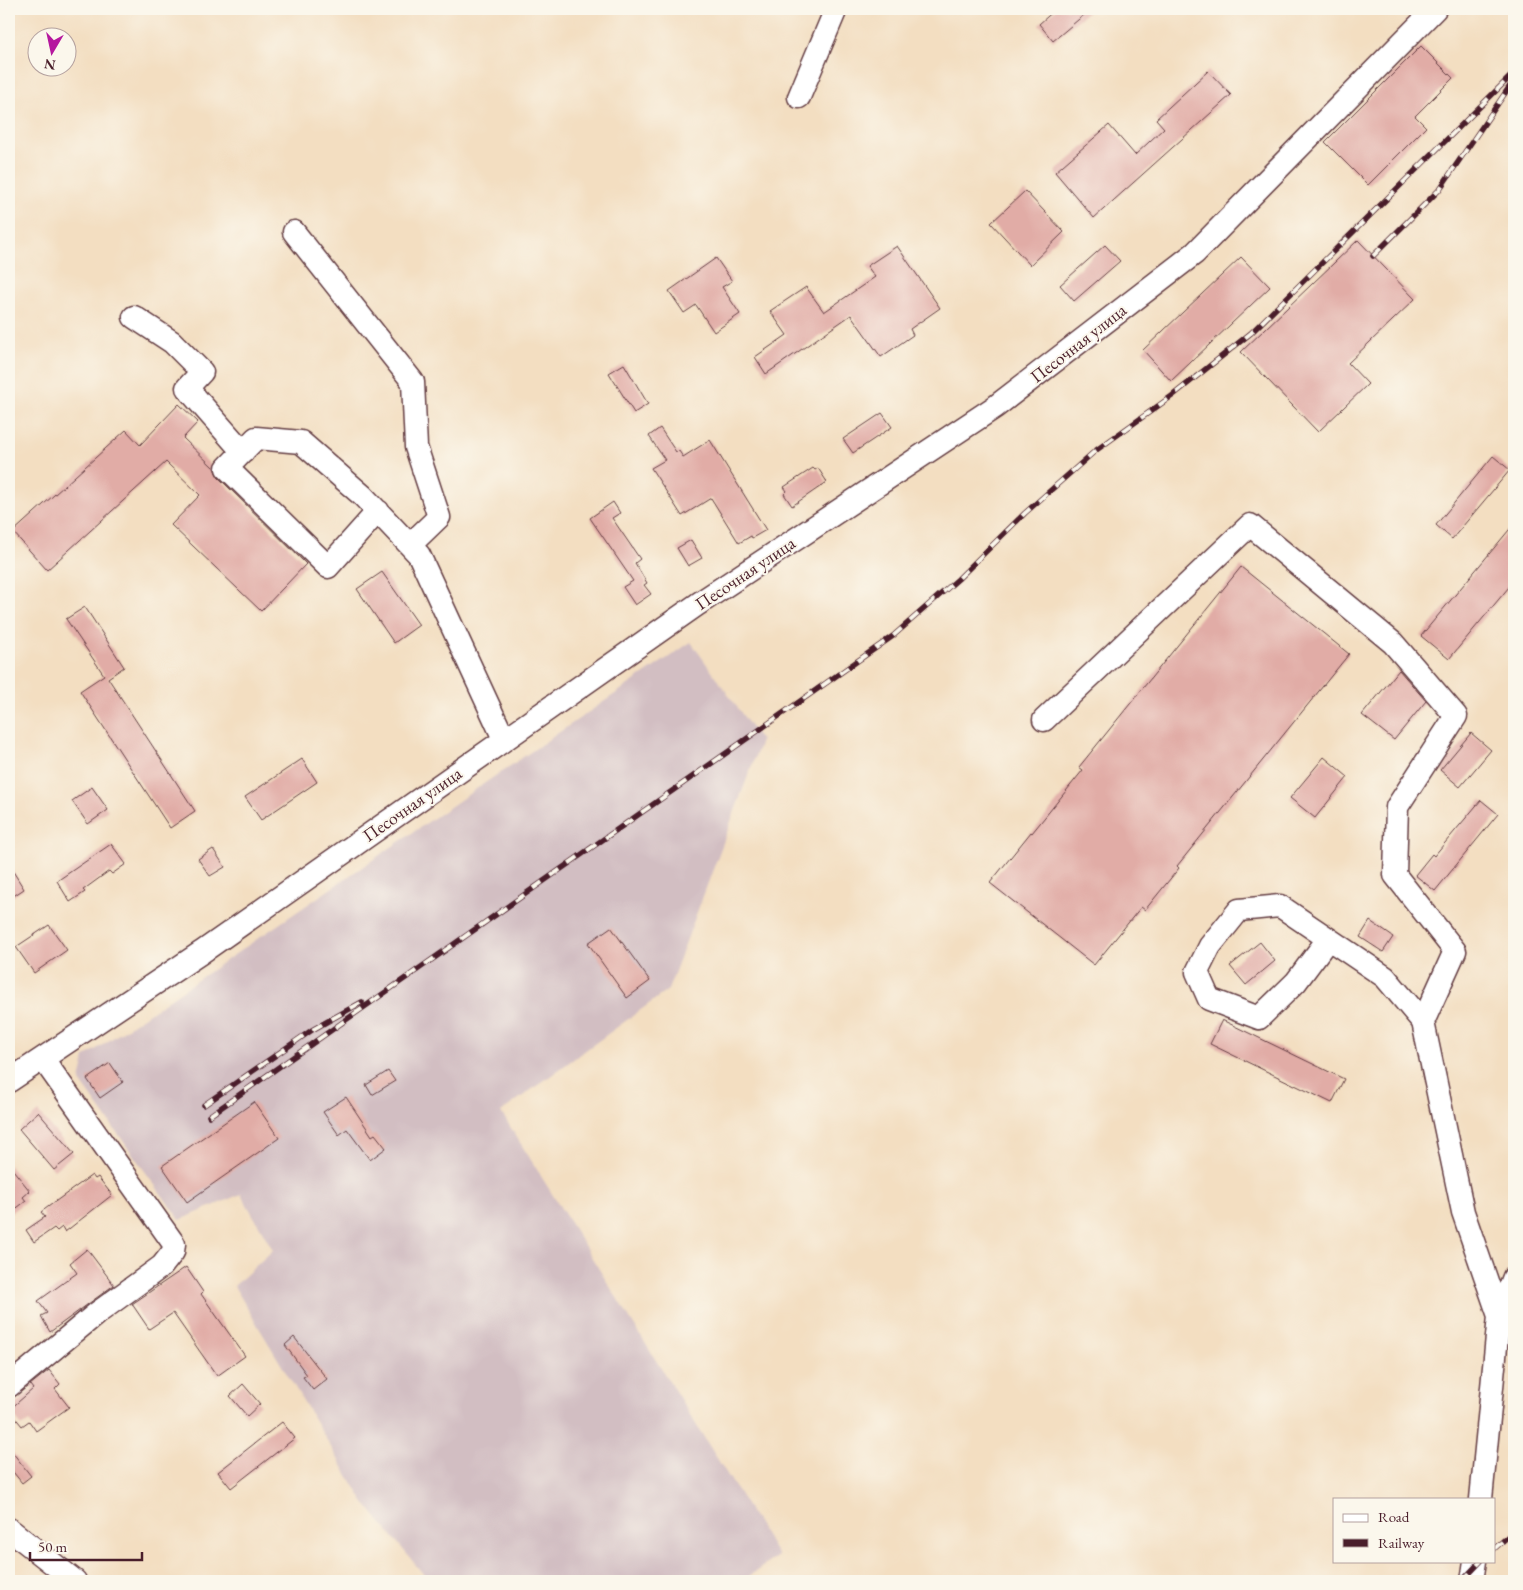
<svg xmlns="http://www.w3.org/2000/svg" width="1523" height="1590" viewBox="0 0 1523 1590" font-family="'EB Garamond',serif">
<style>
.industrial{fill:#d2bec2}
.building{fill:#e1aca6}
.lines{fill:none;stroke-linecap:round;stroke-linejoin:round}
.minor-casing{stroke:#633c42;stroke-width:25}
.minor{stroke:#fff;stroke-width:22}
.rail-casing{stroke:#4a1f2b;stroke-width:5.5}
.rail{stroke:#fbf7ec;stroke-width:4;stroke-dasharray:11;stroke-linecap:butt}
.labels{text-anchor:middle;dominant-baseline:central;stroke-width:4;stroke-linejoin:round;paint-order:stroke}
.street-label{font-size:18px;fill:#4a1f2b;stroke:#fbf7ec}
</style>
<rect width="100%" height="100%" fill="#fbf7ec"/>
<filter id="ink" filterUnits="userSpaceOnUse"><feTurbulence type="fractalNoise" baseFrequency=".02" numOctaves="2"/><feDisplacementMap in="SourceGraphic" scale="10" xChannelSelector="R" yChannelSelector="G"/><feConvolveMatrix kernelMatrix="1 2 1 2 8 2 1 2 1" color-interpolation-filters="sRGB"/></filter>
<filter id="wash" filterUnits="userSpaceOnUse"><feTurbulence type="fractalNoise" baseFrequency=".0096" numOctaves="4" result="noise"/><feDisplacementMap in="SourceGraphic" scale="20" xChannelSelector="R" yChannelSelector="G"/><feGaussianBlur stdDeviation="1.12" result="paint"/><feColorMatrix in="noise" values="0 0 0 0 0 0 0 0 0 0 0 0 0 0 0 0 0 1.4 0 .05"/><feComposite in="paint" operator="in"/></filter>
<g filter="url(#wash)">
<rect width="100%" height="100%" fill="#f3dec1"/>
<path class="industrial" d="M691 642 761 741 668 990 501 1112 778 1556 742 1581H429L364 1502 234 1286 273 1250 241 1194 180 1220 80 1081 85 1057Z"/>
<g id="blocks">
<path class="building" d="M1056 9H1091L1053 41 1039 24Z
M1421 46 1453 78 1415 116 1426 127 1368 185 1325 142Z
M1208 71 1231 95 1094 218 1055 172 1109 125 1135 155 1164 128 1156 119Z
M1025 191 1064 232 1030 265 991 223Z
M1358 240 1415 299 1348 363 1368 384 1318 432 1241 352Z
M1105 245 1120 261 1074 301 1060 285Z
M897 246 940 308 910 329 913 335 881 357 851 315 766 374 755 357 787 335 770 311 806 287 824 312 875 277 867 266Z
M1241 257 1270 287 1171 381 1143 350Z
M716 258 732 281 722 287 740 314 714 332 696 305 684 313 669 291Z
M624 364 648 404 634 413 609 373Z
M179 404 198 422 183 438 214 468 218 477 306 564 261 611 171 525 200 495 166 462 47 570 13 532 126 430 140 445Z
M882 413 892 427 853 453 843 439Z
M660 428 676 452 679 451 683 457 710 440 766 530 752 538 751 536 739 543 711 498 682 516 651 468 665 460 649 436Z
M1493 456 1510 470 1452 539 1436 525Z
M813 468 815 470 818 468 827 482 792 506 784 494 787 491 784 487Z
M613 502 620 513 612 518 640 559 635 563 647 583 644 585 651 594 635 605 623 587 633 581 590 518Z
M1514 524V581L1449 659 1421 636Z
M691 540 702 558 688 566 677 548Z
M1241 567 1349 654 1177 866 1179 868 1145 910 1141 907 1094 965 990 883 1031 832 1032 833 1083 770 1079 767Z
M382 572 419 625 394 643 357 589Z
M85 607 124 667 108 678 195 811 170 828 80 691 104 675 66 619Z
M1399 670 1426 701 1394 740 1362 715Z
M1471 733 1491 750 1460 787 1440 770Z
M1324 757 1348 777 1315 818 1290 798Z
M302 759 317 782 261 820 245 797Z
M92 787 108 810 88 824 72 801Z
M1481 800 1498 814 1435 891 1415 875 1432 854 1434 856Z
M111 844 126 864 112 874 109 871 83 890 85 892 70 902 57 881Z
M213 849 225 867 210 876 198 859Z
M9 865 24 889 9 899Z
M1370 921 1393 937 1383 952 1360 937Z
M49 925 67 950 34 973 16 947Z
M611 927 650 981 627 998 588 943Z
M1260 942 1275 961 1246 985 1230 966Z
M1222 1020 1344 1079 1332 1103 1210 1044Z
M110 1063 123 1082 100 1098 87 1079Z
M388 1071 395 1081 372 1095 366 1085Z
M346 1097 372 1136 375 1134 386 1148 370 1160 347 1129 339 1135 323 1112Z
M254 1102 279 1138 187 1202 162 1166Z
M38 1112 74 1154 54 1170 19 1129Z
M9 1165 30 1191 23 1197 26 1201 9 1214Z
M92 1175 95 1179 98 1177 112 1195 65 1232 62 1227 57 1231 54 1228 34 1242 26 1230 45 1217 41 1212Z
M87 1249 114 1285 50 1332 41 1316 47 1313 38 1301 77 1273 70 1263Z
M186 1267 203 1292 201 1294 245 1356 217 1376 173 1313 149 1329 132 1304Z
M294 1337 327 1379 313 1390 303 1377 307 1375 285 1345Z
M49 1370 60 1384 55 1389 69 1407 36 1431 29 1421 22 1426 9 1410 33 1389 30 1385Z
M243 1384 260 1404 247 1416 230 1396Z
M282 1422 295 1438 231 1488 218 1472Z
M9 1448 31 1476 22 1483 9 1467Z"/>
</g>
</g>
<g filter="url(#ink)">
<use href="#blocks" fill-opacity="0" stroke="#633c42" stroke-width="1"/>
<g class="lines">
<g class="minor-casing">
<path id="minor" d="M799 97 836 9
M294 232 413 382 416 447 439 517 410 545
M134 317 172 342 202 372 187 388 243 452
M378 511 328 567 227 468 256 438 301 442 363 496 419 555 504 739
M1044 720 1250 525 1393 643 1456 716 1397 807 1395 875 1455 951 1423 1022 1463 1212 1499 1316
M1328 939 1296 982 1259 1018 1209 999 1197 972 1210 946 1239 910 1280 906 1385 977 1423 1022
M9 1081 202 952 698 604 995 407 1195 253 1435 9
M9 1386 96 1314 162 1266 173 1252 174 1244 43 1059
M1481 1499 1499 1316 1514 1277
M9 1529 75 1581
M1472 1581 1475 1561"/>
</g>
<use href="#minor" class="minor"/>
<g class="rail-casing">
<path id="rail" d="M1373 256 1439 190 1514 80
M204 1105 312 1030 362 1002
M209 1116 893 636 958 579 1025 513 1095 451 1172 396 1251 333 1514 73
M1494 1549 1514 1531
M1462 1581 1481 1561"/>
</g>
<use href="#rail" class="rail"/>
</g>
</g>
<g class="labels">
<g class="street-label">
<text transform="translate(1078 343) rotate(-38)">Песочная улица</text>
<text transform="translate(745 573) rotate(-34)">Песочная улица</text>
<text transform="translate(412 804) rotate(-35)">Песочная улица</text>
</g>
</g>
<rect width="1523" height="1590" fill="none" stroke="#fbf7ec" stroke-width="30"/>
<rect x="1333" y="1498" width="162" height="65" fill="#fbf7ec" stroke="#b4a19f"/>
<rect x="1343" y="1514" width="25" height="8" fill="#ffffff" stroke="#b4a19f"/>
<text x="1378" y="1522" font-size="15" fill="#4a1f2b">Road</text>
<rect x="1343" y="1539" width="25" height="8" fill="#4a1f2b" stroke="#b4a19f"/>
<text x="1378" y="1548" font-size="15" fill="#4a1f2b">Railway</text>
<g transform="translate(52 52) rotate(189)"><circle r="24" fill="#fbf7ec" stroke="#b4a19f"/>
<path d="M0-4L9 19L0 12L-9 19Z" fill="#b5179e"/>
<text y="-8" font-size="14" font-weight="bold" text-anchor="middle" fill="#4a1f2b">N</text>
</g>
<path d="M30 1552v8h112v-8" fill="none" stroke="#4a1f2b" stroke-width="2.5"/>
<text x="38" y="1552" font-size="15" fill="#4a1f2b" stroke="#fbf7ec" stroke-width="4" paint-order="stroke">50 m</text>
</svg>
